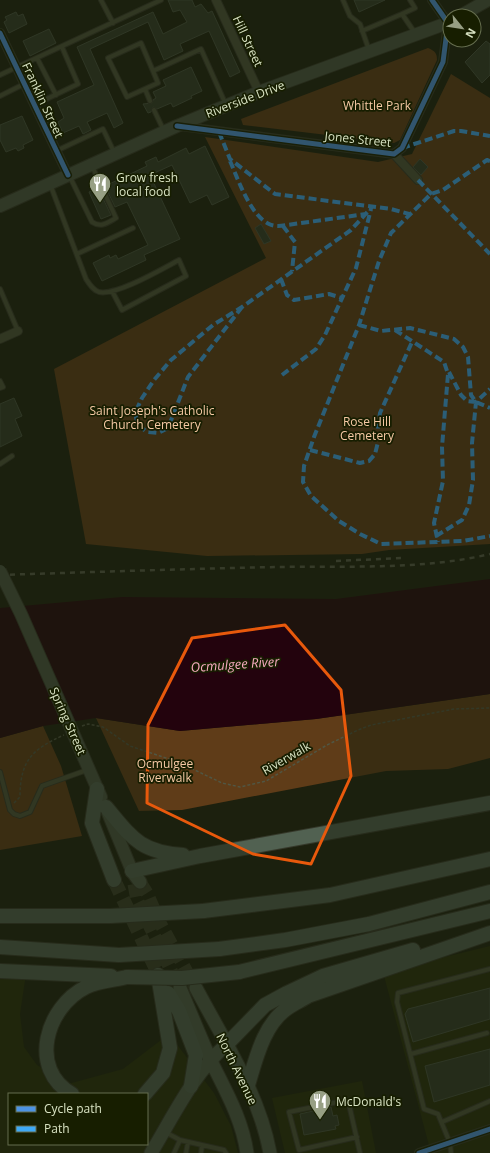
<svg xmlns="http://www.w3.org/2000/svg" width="490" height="1153" viewBox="0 0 490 1153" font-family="'Open Sans',sans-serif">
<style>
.built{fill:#262d0a;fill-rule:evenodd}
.green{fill:#5f3c18}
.water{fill:#23030d}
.building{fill:#313b29;stroke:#475140}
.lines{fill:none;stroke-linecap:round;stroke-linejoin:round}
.trunk-tunnel{stroke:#383d29;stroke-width:13;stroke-dasharray:13 6;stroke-linecap:butt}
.motorway-tunnel{stroke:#383d29;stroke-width:14;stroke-dasharray:14 7;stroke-linecap:butt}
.service-casing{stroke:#36392b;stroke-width:6}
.minor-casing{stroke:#36392b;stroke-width:10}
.primary-casing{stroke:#36392b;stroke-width:14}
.trunk-casing{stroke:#36392b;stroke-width:15}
.motorway-casing{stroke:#36392b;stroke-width:16}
.path{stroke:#515643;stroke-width:1.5;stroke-dasharray:3 2;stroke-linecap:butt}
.service{stroke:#4d523b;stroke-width:4}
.minor{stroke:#4d523b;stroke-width:8}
.primary{stroke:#4a5644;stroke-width:12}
.trunk{stroke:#4e5c4a;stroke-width:13}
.motorway{stroke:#516151;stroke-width:14}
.rail{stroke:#575b4a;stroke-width:2.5;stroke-dasharray:5 5;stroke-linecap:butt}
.primary-bridge-casing{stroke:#36392b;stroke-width:14;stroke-linecap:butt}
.motorway-bridge-casing{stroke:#36392b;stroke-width:16;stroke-linecap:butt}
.primary-bridge{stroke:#4a5644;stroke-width:12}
.motorway-bridge{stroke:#516151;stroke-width:14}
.quiet{stroke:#3fa9f5;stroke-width:4;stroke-dasharray:8 4;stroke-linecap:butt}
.cycleway-casing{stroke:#171e00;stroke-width:8}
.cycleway{stroke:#4d94e3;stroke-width:5}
.marked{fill:none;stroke:#e8590c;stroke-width:3;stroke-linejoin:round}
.labels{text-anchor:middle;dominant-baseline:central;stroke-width:3.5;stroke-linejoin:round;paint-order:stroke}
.street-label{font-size:12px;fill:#d9e3c3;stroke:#171e00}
.park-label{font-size:12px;fill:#f6c9a4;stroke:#171e00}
.poi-label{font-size:12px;fill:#d9e3c3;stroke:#171e00;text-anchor:start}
.water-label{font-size:13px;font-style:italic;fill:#f9abc1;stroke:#171e00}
</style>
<rect width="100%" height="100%" fill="#1c200e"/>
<path class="built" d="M490 946V1153H431L383 972Z
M0 964 27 967 20 1014 24 1047 37 1065 68 1084 123 1069 169 1034 214 1093 231 1126 238 1153H0ZM9 1094H147V1144H9Z
M362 1081 376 1153H285L272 1098Z"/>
<path class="green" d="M428 48C435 51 437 53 437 60L400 140 394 143 243 125 241 119Z
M451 74 490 98V544L389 550 362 554 207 556 86 544 54 369 266 258 205 137 378 162 412 154Z
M490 694V758L448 769 386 771 182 810 139 811 96 718 180 731 316 719Z
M43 726 61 766 82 836 0 850V738Z"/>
<path class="water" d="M490 579V694L316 719 180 731 96 718 43 726 0 738V608L122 597 336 599Z"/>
<path class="building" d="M168 0H192L195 7 201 4 208 13 212 11 240 72 230 77 209 31 180 44 183 51 164 60 148 22 90 49 123 123 114 128 107 113 87 122 91 130 83 134 79 126 63 133 58 122 64 118 57 102 94 85 77 47 153 12 163 34 187 22 180 10 173 12Z
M354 0H385L359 12Z
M16 12 18 16 23 14 27 24 9 33 4 22 7 20 5 17Z
M49 29 56 43 30 56 23 41Z
M486 41 490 44V75L482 83 465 62Z
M191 67 202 91 191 96 192 98 173 107 171 103 157 109 153 107 151 112 148 113 143 104 152 103 153 100 156 98 153 92 166 86 163 80Z
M22 116 33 140 23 145 24 148 18 151 16 148 6 152 0 140V125Z
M205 146 229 197 212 205 207 195 190 203 172 165 150 175 180 239 144 255 146 260 102 281 93 263 109 255 110 258 116 255 118 259 148 245 127 202 115 207 105 186 147 166 145 162 156 157 158 162 186 148 189 154Z
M420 159 428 167 421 175 413 167Z
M98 188 111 215 101 219 89 192Z
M261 224 271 241 264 244 255 228Z
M14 398 22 416 15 419 22 436 0 447V404Z
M490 988V1019L413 1042 405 1014 408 1009Z
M490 1049V1085L434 1102 425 1066Z
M331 1107 333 1116 337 1115 339 1125 335 1126 336 1129 304 1135 300 1114Z"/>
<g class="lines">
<path class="trunk-tunnel" d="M140 882 147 893 160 923 194 985
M134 884 137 900 179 987"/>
<path class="motorway-tunnel" d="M114 880 164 986"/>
<g class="service-casing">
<path id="service" d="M101 0 113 23
M343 0 350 16 360 24 369 50
M410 0 415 8 402 14 415 33
M362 31 402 14
M37 58 56 95
M153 71 158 83 127 97 108 58 141 43 153 71 201 49 226 105
M0 75 161 0
M145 89 150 101
M0 96 24 84
M34 105 78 84 62 47
M154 110 164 131
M56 151 103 129 114 152
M69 175 92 222C101 228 107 223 116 218L92 166
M50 184 86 279C90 285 93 290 99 292 116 296 162 269 179 260L186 276 122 310 112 291
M77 254 133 228
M0 289 18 331
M0 381 3 387 0 388
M0 464 12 456
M0 772 10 810 14 814 20 816 30 812 42 786 87 770
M411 1054 487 1033
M442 1122 490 1101
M165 1132 180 1140
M357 1137 299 1150 289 1112 348 1100 360 1153
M174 1153 180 1140 224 1150 226 1153
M186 1153 188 1142
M201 1153 202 1146
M451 1153 450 1143 438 1114 424 1109 397 1002 398 993 490 969"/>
</g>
<g class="minor-casing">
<path id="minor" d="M216 0 259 92
M0 33 68 175
M180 126 394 154 402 148 443 62 448 23 432 0
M394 154 418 180
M0 339 18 331
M419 1153 490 1129"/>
</g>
<g class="primary-casing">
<path id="primary" d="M460 16 488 0
M0 206 177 126 259 92 450 22
M84 758 101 797
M108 813 132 871"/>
</g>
<g class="trunk-casing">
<path id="trunk" d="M132 871 140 882
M180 988C190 1012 200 1036 210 1059 225 1090 242 1118 247 1153
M196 988C224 1041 259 1093 270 1153
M151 1153C174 1115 193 1074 226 1045"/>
</g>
<g class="motorway-casing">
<path id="motorway" d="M97 789 92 823 114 880
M106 807C132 838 140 852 183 855
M132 871 200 856 490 803
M203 911 330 895 490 859
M0 916H110
M0 947 119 955
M219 949 285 940 369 924 490 892
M0 971 111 976
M239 972 490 911
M168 993 179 1011 196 1055 191 1086
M226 1045 265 1005 287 993 323 976 413 950
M248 1085C256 1058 264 1023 289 1007 295 1003 302 1000 308 996L490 933
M72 1094C28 1069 46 1007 86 987 97 981 115 980 127 977
M145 1094 163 1073 170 1048 158 975"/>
</g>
<path class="path" d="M82 726 88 724 103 727 130 746 178 762 222 783 240 787 266 781 327 745 358 730 371 725 454 709 490 708
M14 803 20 797C20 761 32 749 64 735"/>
<use href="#service" class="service"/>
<use href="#minor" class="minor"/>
<use href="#primary" class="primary"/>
<use href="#trunk" class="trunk"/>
<use href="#motorway" class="motorway"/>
<path class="rail" d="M336 561 402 558
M0 575C92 572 184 569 276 567 343 566 424 570 490 554"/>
<g class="primary-bridge-casing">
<path id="primary-bridge" d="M0 571 21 614 84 758"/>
</g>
<g class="motorway-bridge-casing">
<path id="motorway-bridge" d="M110 916 203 911
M119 955 219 949
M127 977 182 978 239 972"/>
</g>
<use href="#primary-bridge" class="primary-bridge"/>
<use href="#motorway-bridge" class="motorway-bridge"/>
<path class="quiet" d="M219 132 230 159 275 194 391 209 409 214
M402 148 454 131H461L490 136
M230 161C238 179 250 215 269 224 275 227 281 226 287 225L366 214
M490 161 487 160 443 190 431 194 391 233 379 261 359 325 314 437 304 466 303 482 311 496 339 521 360 534 381 544 463 541 490 536
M418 180 490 254
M283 226 295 242 292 271
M281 279 287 295 294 300 329 294 342 298
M242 307 188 377 168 428 158 433 147 432 138 425 135 413 142 398 154 380 171 360 213 325 242 307 351 230 372 207
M359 325 381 331 410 328 454 339 463 347 468 357 471 395 476 402 490 408
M395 330 444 362 448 374 442 447 443 481 434 523 438 542
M449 372 461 395 467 401 476 402
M282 375 316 349 325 335 356 268 371 209
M310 450 360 463 369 461 375 454 378 442V427L380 413 412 342
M436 536 462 520 469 505 473 480 472 443 476 402 490 389"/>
<g class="cycleway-casing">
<path id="cycleway" d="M0 33 68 175
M177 126 394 154 402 148 443 62 448 23 432 0
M419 1153 490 1129"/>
</g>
<use href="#cycleway" class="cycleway"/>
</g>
<path d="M0 0H490V1153H0ZM285 625 341 690 351 776 311 864 253 854 147 803 148 725 192 638Z" fill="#1c200e" fill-opacity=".55" fill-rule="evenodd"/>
<path class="marked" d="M285 625 341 690 351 776 311 864 253 854 147 803 148 725 192 638Z"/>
<defs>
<g id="restaurant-pin" transform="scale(1.15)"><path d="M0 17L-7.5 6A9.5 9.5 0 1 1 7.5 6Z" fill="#979f84" stroke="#171e00"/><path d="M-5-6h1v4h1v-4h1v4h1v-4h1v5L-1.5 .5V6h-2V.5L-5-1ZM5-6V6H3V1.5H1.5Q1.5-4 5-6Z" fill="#fff"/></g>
</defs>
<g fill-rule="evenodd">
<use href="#restaurant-pin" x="100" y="184"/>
<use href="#restaurant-pin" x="320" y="1101"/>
</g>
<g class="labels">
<g class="street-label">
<text transform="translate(248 41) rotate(65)">Hill Street</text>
<text transform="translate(245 99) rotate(-21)">Riverside Drive</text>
<text transform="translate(43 100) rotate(65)">Franklin Street</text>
<text transform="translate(358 139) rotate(6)">Jones Street</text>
<text transform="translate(68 721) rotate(66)">Spring Street</text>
<text transform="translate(286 758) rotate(-30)">Riverwalk</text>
<text transform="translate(237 1069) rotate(64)">North Avenue</text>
</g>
<g class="park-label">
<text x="377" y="105">Whittle Park</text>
<text x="152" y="410">Saint Joseph's Catholic<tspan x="152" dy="14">Church Cemetery</tspan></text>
<text x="367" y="421">Rose Hill<tspan x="367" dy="14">Cemetery</tspan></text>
<text x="165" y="763">Ocmulgee<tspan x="165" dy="14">Riverwalk</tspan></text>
</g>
<g class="poi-label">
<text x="116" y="177">Grow fresh<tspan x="116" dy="14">local food</tspan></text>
<text x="336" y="1101">McDonald's</text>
</g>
<g class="water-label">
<text transform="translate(235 664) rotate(-4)">Ocmulgee River</text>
</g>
</g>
<rect x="8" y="1093" width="140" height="52" fill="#171e00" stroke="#656d4e"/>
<rect x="16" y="1106" width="20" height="6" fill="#4d94e3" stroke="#656d4e"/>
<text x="44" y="1113" font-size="12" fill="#d9e3c3">Cycle path</text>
<rect x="16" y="1126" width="20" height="6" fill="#3fa9f5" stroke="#656d4e"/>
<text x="44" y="1133" font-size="12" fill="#d9e3c3">Path</text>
<g transform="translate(462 28) rotate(120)"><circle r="19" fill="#171e00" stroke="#656d4e"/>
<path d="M0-3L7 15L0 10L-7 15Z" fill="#979f84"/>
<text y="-6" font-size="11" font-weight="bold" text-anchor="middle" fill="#d9e3c3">N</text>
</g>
</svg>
